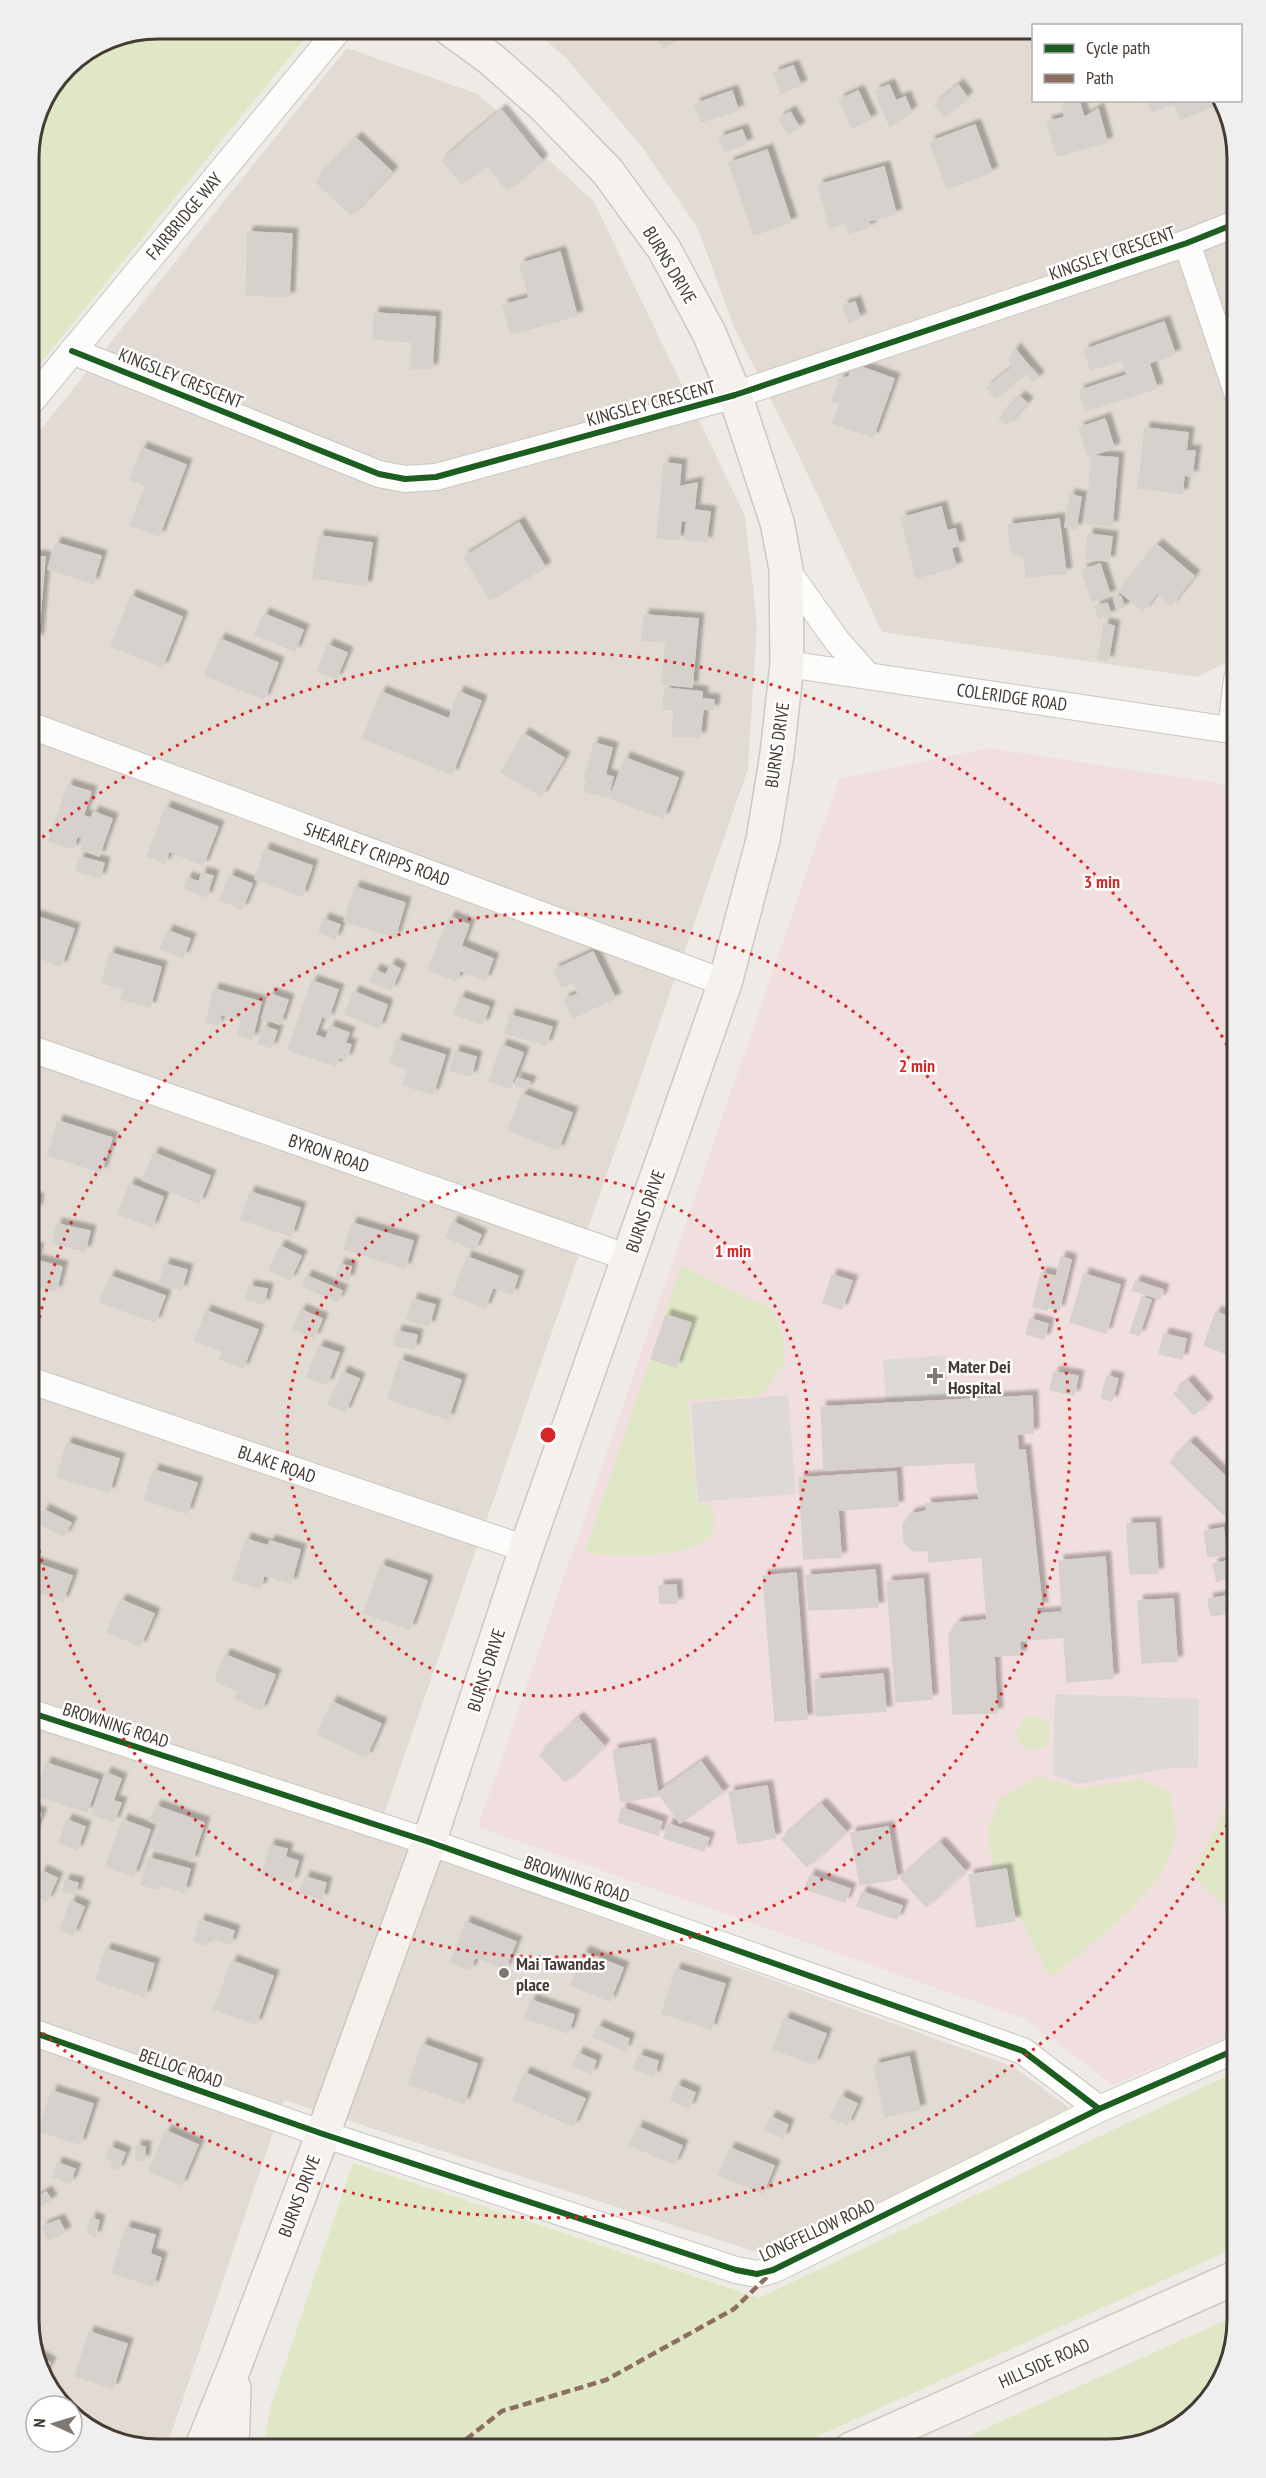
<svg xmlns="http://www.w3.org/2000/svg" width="1266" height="2478" viewBox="0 0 1266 2478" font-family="'PT Sans Narrow',sans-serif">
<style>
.residential{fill:#e2dbd3}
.medical{fill:#f0dfde}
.green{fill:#e0e7c6}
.parking{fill:#ddd9d6}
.building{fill:#d6d1cd;stroke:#d6d1cc;stroke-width:1.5;filter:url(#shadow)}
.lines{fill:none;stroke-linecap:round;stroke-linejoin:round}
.minor-casing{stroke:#cac6c2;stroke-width:28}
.secondary-casing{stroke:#cec7bf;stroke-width:36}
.minor{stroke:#fcfcfb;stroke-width:26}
.secondary{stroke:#f5f2ed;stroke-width:33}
.quiet{stroke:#8d6e63;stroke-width:4.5;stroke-dasharray:9 4.5;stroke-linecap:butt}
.cycleway-casing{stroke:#fff;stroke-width:10}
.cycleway{stroke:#1b5e20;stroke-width:6}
.ring{fill:none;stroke:#d62828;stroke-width:3;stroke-dasharray:3 6}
.poi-dot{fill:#7f7872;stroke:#fff;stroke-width:2}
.labels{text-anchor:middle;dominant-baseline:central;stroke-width:5;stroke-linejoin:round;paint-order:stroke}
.street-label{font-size:18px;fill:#433b34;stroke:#fff}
.poi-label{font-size:18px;font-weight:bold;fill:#433b34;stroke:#fff;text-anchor:start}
.rim{fill:none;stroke:#433b34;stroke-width:3}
.centre{fill:#d62828;stroke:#fff;stroke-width:3}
.ring-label{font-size:18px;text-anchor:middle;font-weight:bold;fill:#d62828;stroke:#fff;stroke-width:5;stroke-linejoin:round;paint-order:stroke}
</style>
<defs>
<filter id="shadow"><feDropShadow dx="5.5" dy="-5.5" stdDeviation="1.5" flood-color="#0004"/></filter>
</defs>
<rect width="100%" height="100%" fill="#eeeae6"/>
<path class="residential" d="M533 29H1033L1034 100 1221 101 1228 108 1237 158V663H1225L1198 677 882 632 799 456 734 327 698 229 642 147 567 59Z
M347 48 478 94 594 202 745 516 757 624 748 769 376 1837 1014 2067 1069 2108 772 2257 284 2100 166 2449H150L86 2428 72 2411V2406H68L38 2370 29 2320V444Z"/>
<path class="medical" d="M988 748 1237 786V2033L1113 2085 1027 2020 478 1827 839 779Z"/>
<path class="green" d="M158 29H295L306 37 29 377V150L38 108 67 66 109 38Z
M682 1265 712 1281 772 1309 783 1338 785 1362 762 1395 688 1401 697 1503H708L715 1516 712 1535C706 1539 699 1544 692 1547 673 1556 604 1559 585 1551Z
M1017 1733a17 17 0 1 1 34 0a17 17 0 1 1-34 0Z
M1039 1776 1080 1789 1140 1779 1170 1792C1171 1805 1176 1821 1175 1834 1171 1890 1089 1945 1050 1978L992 1863 987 1829 1000 1798Z
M1237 1786V1919L1192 1874Z
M1237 2071V2247L789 2449H263L270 2409 353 2163 759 2298Z
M1237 2315 1216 2392 1158 2440 1108 2449H940Z"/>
<path class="parking" d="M945 1355 948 1396 886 1401 883 1360Z
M788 1395 796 1494 698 1502 691 1403Z
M1055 1694 1199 1699 1198 1768H1173L1078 1784 1053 1775Z"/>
<path class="building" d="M653 29H691L692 32 663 47Z
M992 29H1013L1014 33 995 39Z
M793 66 801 85 781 93 774 73Z
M889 85 896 101 905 97 911 111 890 127 875 91Z
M958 85 967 97 945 116 935 105Z
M732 91 738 110 701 122 695 104Z
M858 91 871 119 852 128 839 100Z
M1147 100H1221L1222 102 1181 119 1174 103 1152 112Z
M1079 101 1084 118 1098 109 1107 142 1057 156 1047 122 1065 117 1062 106Z
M501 110 542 160 507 190 486 164 462 184 442 160Z
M790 112 799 127 788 134 779 119Z
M975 125 992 172 947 189 930 142Z
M742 130 747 143 724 152 719 138Z
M356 138 392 172 351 215 316 182Z
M767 150 791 222 754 235 729 163Z
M884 167 896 214 868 221 870 227 849 233 846 223 830 228 818 185Z
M248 232 292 234 289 297 246 295Z
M560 252 577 316 511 334 503 305 529 298 520 264Z
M855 302 860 318 849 322 843 306Z
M374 313 435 317 432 369 411 368 412 342 373 339Z
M1164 322 1175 354 1149 363 1157 388 1086 411 1079 391 1127 375 1122 360 1091 370 1084 350Z
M1015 349 1038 377 1034 381 1026 372 995 398 987 388 1014 366 1009 360Z
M853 364 894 379 873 437 833 423 840 404 832 401 840 379 849 377Z
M1020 397 1027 403 1006 425 999 419Z
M1105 419 1114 448 1088 456 1079 428Z
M1145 428 1188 433 1186 451H1195L1192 476 1184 475 1182 494 1138 488Z
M142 448 186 465 159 536 130 525 146 486 130 479Z
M1092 456 1118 458 1112 526 1086 523Z
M664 463 681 465 679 487 697 483 694 510 710 512 706 542 685 539 687 521 681 520 679 540 657 538Z
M1070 495 1081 497 1076 529 1065 527Z
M941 507 947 531 955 529 959 545 951 548 956 567 916 578 901 518Z
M1059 519 1066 573 1027 577 1024 557 1012 554 1008 525Z
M519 523 545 567 490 600 464 557Z
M1088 534 1112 537 1109 561 1086 559Z
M319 536 372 543 366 586 313 578Z
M56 543 101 556 93 583 48 569Z
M1157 545 1194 576 1171 605 1157 593 1143 611 1119 591Z
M29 556 45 557 38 639 29 638Z
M1100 564 1110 595 1092 601 1082 570Z
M131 596 182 617 162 667 111 646Z
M1121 597 1124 607 1117 610 1114 599Z
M1107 603 1111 615 1099 618 1095 607Z
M264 614 303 630 295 651 255 635Z
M644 615 698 619 692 687 662 684 666 642 642 640Z
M1104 624 1114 626 1108 661 1098 659Z
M220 639 278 663 264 699 205 675Z
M328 645 347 653 336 679 317 671Z
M665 688 702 692V699L714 700 713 710 703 709 700 737 672 736 674 710 663 709Z
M381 692 449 719 459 692 481 701 452 774 363 738Z
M524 734 564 758 541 796 501 772Z
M594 743 612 748 605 775 613 777 608 797 584 791 587 781 584 780Z
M625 758 678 778 663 818 610 798Z
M68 785 91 792 83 816 91 818 94 812 112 819 99 856 81 849 84 838 77 836 73 849 49 841Z
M166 807 218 827 203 865 169 851 165 863 147 856Z
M265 849 312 866 302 896 255 879Z
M80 857 104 863 100 878 76 871Z
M202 873 213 876 206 897 184 888 187 878 199 882Z
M230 875 252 884 242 909 220 900Z
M355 887 405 903 395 937 344 921Z
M29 914 74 929 61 966 29 954Z
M450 917 469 925 461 946 493 959 485 980 460 970 456 981 428 969Z
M324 919 340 925 335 939 319 932Z
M168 931 190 939 183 957 160 949Z
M593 952 615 998 573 1018 564 1000 578 994 573 982 562 987 554 970Z
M110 953 161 967 150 1007 121 999 124 989 102 983Z
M391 964 400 969 391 990 370 981 375 970 386 975Z
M312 981 338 990 328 1019 322 1016 315 1035 326 1039 330 1026 349 1033 345 1043 351 1045 346 1059 339 1057 336 1066 288 1050Z
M214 989 261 1002 252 1039 238 1035 242 1020 221 1014 218 1025 206 1022Z
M354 992 387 1005 379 1028 345 1014Z
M270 994 288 1000 280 1024 262 1018Z
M460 997 489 1007 483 1024 454 1014Z
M510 1015 552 1027 546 1045 505 1033Z
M264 1026 277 1031 271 1048 258 1043Z
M397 1040 445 1055 433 1094 403 1085 408 1069 390 1063Z
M502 1045 523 1053 510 1088 489 1081Z
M455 1051 476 1057 471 1076 450 1071Z
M517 1078 530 1082 527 1089 515 1085Z
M522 1094 572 1113 558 1150 508 1130Z
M58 1121 112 1138 101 1172 48 1155Z
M154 1153 210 1176 199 1203 143 1180Z
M130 1184 163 1197 152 1227 118 1214Z
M250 1192 300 1208 291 1236 241 1219Z
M29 1197 38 1199 36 1210 29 1208Z
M453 1222 481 1235 474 1250 446 1237Z
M352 1223 413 1241 405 1268 344 1249Z
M57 1224 90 1231 85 1251 52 1243Z
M280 1246 301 1256 290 1280 269 1270Z
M29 1247 38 1249 35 1260 62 1267 56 1291 29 1285Z
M467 1257 518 1276 512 1294 493 1287 485 1308 453 1295Z
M1061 1257 1071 1260 1059 1310 1049 1308Z
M165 1264 187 1270 181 1290 159 1283Z
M340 1264 351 1267 348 1280 336 1277Z
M1041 1273 1055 1276 1047 1310 1033 1307Z
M1084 1274 1120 1285 1106 1333 1070 1322Z
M832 1275 852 1281 842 1309 823 1303Z
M110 1276 165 1296 155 1322 100 1302Z
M307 1276 342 1291 337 1301 302 1286Z
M1136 1281 1163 1290 1160 1299 1132 1290Z
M249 1286 267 1289 264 1304 246 1300Z
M1142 1297 1151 1300 1139 1335 1130 1333Z
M413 1299 435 1305 429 1326 407 1320Z
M301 1310 322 1319 314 1338 293 1329Z
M206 1311 258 1330 243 1368 220 1359 223 1351 195 1341Z
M1216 1312 1237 1320V1351L1235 1357 1204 1345Z
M666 1315 691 1323 676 1367 651 1359Z
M1030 1319 1048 1324 1044 1339 1026 1334Z
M397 1331 417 1335 414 1349 394 1345Z
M1164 1334 1186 1339 1182 1359 1159 1354Z
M319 1346 339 1353 327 1384 307 1377Z
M400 1360 461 1380 448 1419 388 1399Z
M343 1372 359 1379 345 1412 328 1404Z
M1054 1372 1078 1376 1074 1395 1050 1390Z
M1107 1376 1118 1379 1112 1401 1101 1398Z
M1188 1381 1207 1403 1194 1415 1174 1393Z
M1032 1396 1033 1433 1017 1434 1018 1451 974 1454 975 1462 824 1470 821 1407Z
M1190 1442 1237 1488V1501L1224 1515 1170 1462Z
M67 1443 119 1459 109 1492 57 1477Z
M1025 1450 1042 1607 1016 1608V1617L987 1620 982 1557 929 1562 928 1550 913 1551 904 1542 903 1525 911 1514 927 1511 926 1504 979 1500 974 1454Z
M154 1470 197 1483 187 1513 144 1500Z
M896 1472 898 1506 838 1510 841 1557 804 1559 799 1478Z
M44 1510 71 1523 64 1536 38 1523Z
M1155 1523 1158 1573 1130 1574 1127 1524Z
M1223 1528 1227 1554 1208 1557 1204 1531Z
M246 1539 268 1546 270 1541 300 1550 291 1583 264 1575 260 1588 233 1580Z
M1105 1557 1113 1678 1067 1682 1059 1561Z
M1237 1559V1576L1217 1581 1213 1564Z
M29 1561 72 1576 63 1601 29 1589Z
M381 1565 427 1581 410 1629 364 1613Z
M875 1570 878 1607 809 1610 806 1576Z
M796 1573 807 1719 775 1721 763 1576Z
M923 1579 932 1699 896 1702 887 1582Z
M676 1585 677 1603 660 1604 659 1586Z
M1232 1595 1235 1612 1211 1616 1208 1599Z
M1173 1599 1177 1661 1142 1663 1138 1601Z
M121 1600 154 1614 140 1646 107 1632Z
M1036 1607 1037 1614 1062 1612 1064 1637 1018 1641 1016 1608Z
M1016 1617 1021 1655 994 1656 997 1713 953 1714 949 1634 957 1623Z
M225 1655 275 1675 261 1710 235 1699 238 1691 215 1681Z
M883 1674 886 1711 816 1716 815 1680Z
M332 1702 381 1724 366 1757 317 1734Z
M578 1718 604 1746 565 1782 540 1755Z
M650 1744 658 1796 621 1802 613 1750Z
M701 1762 723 1792 680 1823 658 1793Z
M46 1763 98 1780 87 1812 36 1795Z
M106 1773 121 1779 113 1801 121 1803 114 1822 92 1814Z
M767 1786 775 1838 738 1844 729 1792Z
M821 1804 846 1832 807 1867 782 1839Z
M156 1806 204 1823 192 1861 152 1847 160 1825 150 1821Z
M622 1808 662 1822 658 1835 618 1822Z
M29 1809 41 1814 29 1842Z
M67 1820 85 1827 77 1850 59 1843Z
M123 1820 150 1830 133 1876 106 1866Z
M668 1824 709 1838 704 1851 664 1838Z
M888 1827 897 1879 860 1885 851 1833Z
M940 1843 965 1871 926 1907 901 1878Z
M270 1845 287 1849 285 1857 298 1861 292 1882 263 1875Z
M149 1858 190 1869 184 1892 159 1885 158 1889 141 1885Z
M1006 1869 1015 1921 977 1927 969 1875Z
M42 1871 57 1878 47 1901 31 1894Z
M810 1875 850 1889 845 1902 805 1889Z
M305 1877 326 1883 322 1899 300 1892Z
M65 1880 78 1883 75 1894 63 1891Z
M862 1892 902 1906 897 1919 857 1906Z
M71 1901 84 1907 73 1935 60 1929Z
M200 1920 234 1931 230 1944 208 1937 206 1945 194 1941Z
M466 1922 516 1942 505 1969 475 1957 470 1970 451 1962Z
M106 1949 154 1964 144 1996 96 1980Z
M584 1952 623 1968 610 2001 571 1985Z
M232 1961 273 1976 256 2024 214 2009Z
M676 1969 725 1984 711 2029 662 2013Z
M531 2000 574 2015 568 2033 525 2018Z
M785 2018 826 2034 814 2064 773 2049Z
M598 2026 629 2039 625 2050 593 2037Z
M422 2044 477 2064 464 2103 409 2084Z
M578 2053 596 2061 591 2074 573 2066Z
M639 2055 658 2061 654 2076 634 2069Z
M909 2057 920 2109 885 2117 874 2065Z
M525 2073 585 2099 573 2126 513 2100Z
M677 2085 695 2093 689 2108 671 2100Z
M52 2091 93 2104 80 2144 39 2131Z
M841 2096 857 2104 847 2125 831 2117Z
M771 2117 788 2125 783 2138 765 2130Z
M638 2127 682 2146 674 2164 630 2145Z
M166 2131 198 2145 181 2185 149 2171Z
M136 2146 145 2147 144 2160H136Z
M110 2147 125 2153 118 2170 111 2167 113 2161 106 2158Z
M730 2148 774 2166 763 2193 719 2175Z
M57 2163 75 2169 70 2183 53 2177Z
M46 2192 51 2200 39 2207 35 2199Z
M91 2218 99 2221 95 2236 87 2233Z
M59 2220 65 2232 48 2240 42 2227Z
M126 2227 155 2235 150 2254 161 2258 153 2286 112 2273Z
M89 2332 127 2344 113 2388 75 2376Z
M40 2357 50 2363 43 2376 38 2370 37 2362Z"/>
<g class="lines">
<g class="minor-casing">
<path id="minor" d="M1187 243 1237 392
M72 351 379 474 405 479 436 477 735 395 1187 243 1237 223
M29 404 339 29
M786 569 837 641 868 676
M787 664 1237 731
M29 725 725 983
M1231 730 1237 679
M29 1048 629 1258
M29 1380 526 1549
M29 1712 429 1842 1023 2051 1099 2109
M29 2031 323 2134 736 2270 757 2274 773 2270 1099 2109 1237 2049"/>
</g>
<g class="secondary-casing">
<path id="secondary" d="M201 2449 234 2368 323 2134 429 1842 526 1549 725 983 763 840 777 754 787 664 786 569 777 522 735 395 709 333 664 249 608 172 544 106 491 59 450 29
M232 2449 234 2388
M851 2449 1237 2277"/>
</g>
<use href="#minor" class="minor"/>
<use href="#secondary" class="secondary"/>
<path class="quiet" d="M457 2449 459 2445 502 2411 606 2380 734 2309 771 2273"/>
<g class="cycleway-casing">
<path id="cycleway" d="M72 351 379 474 405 479 436 477 735 395 1187 243 1237 223
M29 1712 429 1842 1023 2051 1099 2109
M29 2031 323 2134 736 2270 757 2274 773 2270 1099 2109 1237 2049"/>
</g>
<use href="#cycleway" class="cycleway"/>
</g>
<g class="ring">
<circle cx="548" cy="1435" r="261"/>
<path d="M29 1380A522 522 0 1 1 29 1490"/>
<path d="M1236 1809A783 783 0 0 1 29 2021M29 849A783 783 0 0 1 1236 1061"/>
</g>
<g class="poi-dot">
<path d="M932 1367h6v6h6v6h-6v6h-6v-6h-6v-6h6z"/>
<circle cx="504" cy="1973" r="6"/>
</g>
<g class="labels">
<g class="street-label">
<text transform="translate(184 216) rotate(-50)">FAIRBRIDGE WAY</text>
<text transform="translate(1112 253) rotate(-19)">KINGSLEY CRESCENT</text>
<text transform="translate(670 265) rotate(59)">BURNS DRIVE</text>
<text transform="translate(181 378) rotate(22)">KINGSLEY CRESCENT</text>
<text transform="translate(651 403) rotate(-15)">KINGSLEY CRESCENT</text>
<text transform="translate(1012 697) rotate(8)">COLERIDGE ROAD</text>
<text transform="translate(777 745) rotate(-82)">BURNS DRIVE</text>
<text transform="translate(377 854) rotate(20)">SHEARLEY CRIPPS ROAD</text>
<text transform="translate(329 1153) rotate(19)">BYRON ROAD</text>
<text transform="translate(645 1211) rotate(-71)">BURNS DRIVE</text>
<text transform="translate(277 1464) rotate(19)">BLAKE ROAD</text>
<text transform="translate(486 1670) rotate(-72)">BURNS DRIVE</text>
<text transform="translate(116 1725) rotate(18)">BROWNING ROAD</text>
<text transform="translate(577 1879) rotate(19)">BROWNING ROAD</text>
<text transform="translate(181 2068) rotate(19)">BELLOC ROAD</text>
<text transform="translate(299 2196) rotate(-69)">BURNS DRIVE</text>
<text transform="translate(817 2230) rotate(-25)">LONGFELLOW ROAD</text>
<text transform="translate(1044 2363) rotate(-24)">HILLSIDE ROAD</text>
</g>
<g class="poi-label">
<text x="948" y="1366">Mater Dei<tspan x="948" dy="21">Hospital</tspan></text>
<text x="516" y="1963">Mai Tawandas<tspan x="516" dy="21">place</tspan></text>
</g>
</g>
<path d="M0 0H1266V2478H0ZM158 39H1108A119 119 0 0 1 1227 158V2320A119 119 0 0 1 1108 2439H158A119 119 0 0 1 39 2320V158A119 119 0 0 1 158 39Z" fill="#f0efef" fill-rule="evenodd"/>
<path class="rim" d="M158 39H1108A119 119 0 0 1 1227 158V2320A119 119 0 0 1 1108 2439H158A119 119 0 0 1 39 2320V158A119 119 0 0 1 158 39Z"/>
<circle cx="548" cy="1435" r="9" class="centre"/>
<g class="ring-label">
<text x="1102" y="888">3 min</text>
<text x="917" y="1072">2 min</text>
<text x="733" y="1257">1 min</text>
</g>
<rect x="1032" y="24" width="210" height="78" fill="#ffffff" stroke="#b4b1ae" stroke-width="1.5"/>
<rect x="1044" y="44" width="30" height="9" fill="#1b5e20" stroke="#b4b1ae" stroke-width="1.5"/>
<text x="1086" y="54" font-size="18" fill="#433b34">Cycle path</text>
<rect x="1044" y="74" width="30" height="9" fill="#8d6e63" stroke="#b4b1ae" stroke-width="1.5"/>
<text x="1086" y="84" font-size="18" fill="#433b34">Path</text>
<g transform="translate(54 2424) rotate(274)"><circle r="28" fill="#ffffff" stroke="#b4b1ae" stroke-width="1.5"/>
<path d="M0-4.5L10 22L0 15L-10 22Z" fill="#7f7872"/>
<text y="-9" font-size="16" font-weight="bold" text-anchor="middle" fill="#433b34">N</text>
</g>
</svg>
